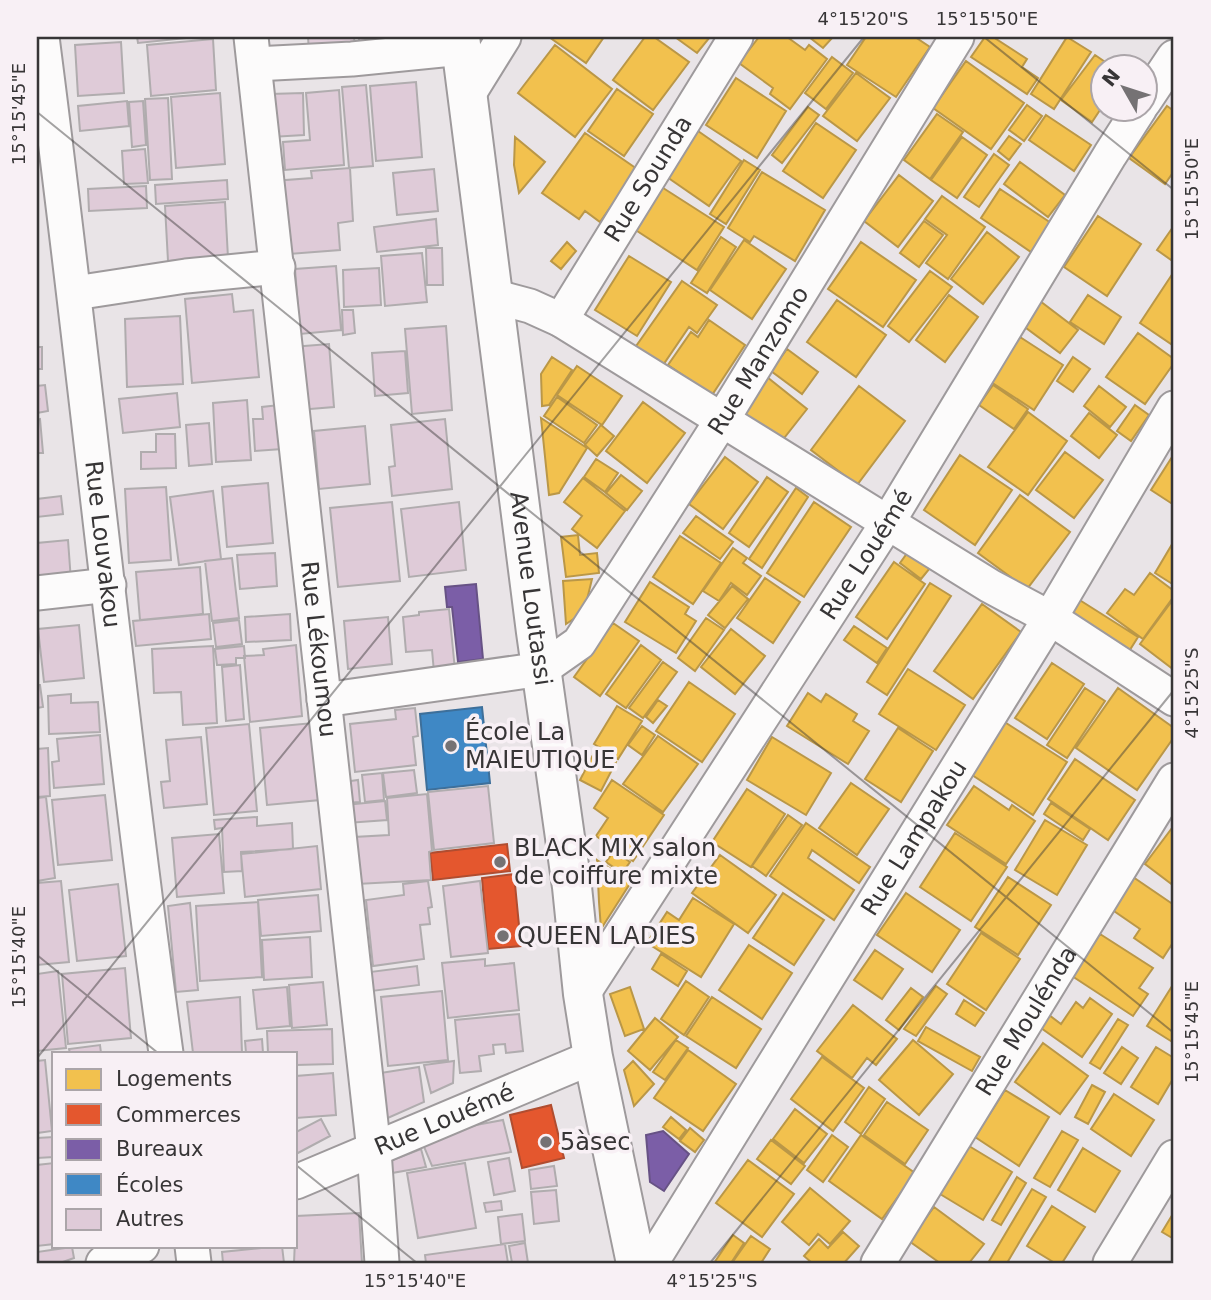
<svg xmlns="http://www.w3.org/2000/svg" width="1211" height="1300" viewBox="0 0 1211 1300" font-family="'DejaVu Sans',sans-serif">
<style>
.homes{fill:#f2c14e;stroke:#ba9747;stroke-width:2}
.shops{fill:#e4572e;stroke:#b04d30;stroke-width:2}
.offices{fill:#7b5ea7;stroke:#675285;stroke-width:2}
.schools{fill:#3f88c5;stroke:#3d6f9a;stroke-width:2}
.building{fill:#dfcbd8;stroke:#b0acae;stroke-width:2}
.lines{fill:none;stroke-linecap:round;stroke-linejoin:round}
.street-casing{stroke:#9e9a9c;stroke-width:37}
.secondary-casing{stroke:#9e9a9c;stroke-width:42}
.street{stroke:#fcfbfb;stroke-width:33}
.secondary{stroke:#fcfbfb;stroke-width:38}
.ticks{fill:none;stroke:#373536;stroke-width:2;stroke-opacity:0.45}
.poi-dot{fill:#757274;stroke:#f8f0f5;stroke-width:2.5}
.labels{text-anchor:middle;dominant-baseline:central;stroke-width:7;stroke-linejoin:round;paint-order:stroke}
.street-label{font-size:24px;fill:#373536;stroke:#f8f0f5}
.poi-label{font-size:24px;fill:#373536;stroke:#f8f0f5;text-anchor:start}
.neatline{fill:none;stroke:#373536;stroke-width:2.5}
.ticks-label{font-size:18px;text-anchor:middle;fill:#373536}
</style>
<rect width="100%" height="100%" fill="#e9e4e7"/>
<path class="homes" d="M549 37H604L586 63Z
M645 37H654L689 62 653 110 613 80Z
M675 37H710L697 53Z
M759 37H787L805 50 809 45 827 59 790 109 770 94 773 88 739 63Z
M809 37H833L823 48Z
M866 37H915L930 47 896 97 847 65Z
M985 37H993L1027 59 1022 67 1038 78 1027 94 971 57Z
M1067 37 1091 52 1054 109 1031 94Z
M555 45 612 89 575 137 518 93Z
M1095 55 1111 66H1102V107L1092 122 1061 100Z
M832 57 853 73 826 109 805 93Z
M966 61 1024 103 991 149 933 108Z
M856 73 890 98 857 141 823 116Z
M736 78 786 111 757 158 706 125Z
M617 89 653 114 624 156 588 131Z
M1027 105 1042 116 1024 141 1009 130Z
M1167 106 1174 111V171L1165 184 1129 158Z
M808 107 819 115 782 163 772 155Z
M937 114 963 132 930 179 904 160Z
M1046 115 1091 145 1074 171 1029 140Z
M816 123 856 150 823 198 783 171Z
M698 131 741 161 709 206 667 177Z
M585 133 637 169 600 222 585 211 579 219 542 193Z
M1009 136 1021 144 1009 160 998 151Z
M515 137 545 162 519 193 514 165Z
M962 137 987 155 957 198 931 180Z
M994 154 1009 165 979 207 964 197Z
M744 160 760 170 726 224 710 214Z
M1020 162 1065 195 1048 217 1004 184Z
M762 172 825 210 795 261 754 236 750 242 728 228Z
M899 175 933 201 898 247 864 221Z
M660 186 724 227 697 270 634 229Z
M1000 189 1051 223 1031 252 981 218Z
M942 196 985 227 948 279 926 263 947 235 925 219Z
M1098 216 1141 244 1107 296 1064 267Z
M924 221 943 235 919 267 900 253Z
M1173 227 1174 228V262L1157 250Z
M987 232 1019 257 983 304 951 279Z
M721 237 736 247 707 293 691 283Z
M744 240 786 269 752 319 710 290Z
M567 242 576 251 561 269 551 261Z
M861 242 916 280 883 327 828 289Z
M629 256 671 282 637 336 595 310Z
M930 271 952 287 909 342 888 326Z
M1173 273 1174 274V346L1140 323Z
M682 281 717 305 697 333 689 327 661 368 634 349Z
M949 295 978 317 945 362 916 340Z
M1088 295 1121 317 1104 344 1070 322Z
M837 300 886 335 856 377 807 342Z
M1040 301 1078 330 1060 353 1022 325Z
M709 320 745 345 712 395 668 365 691 332 698 337Z
M1138 333 1174 359V363L1145 404 1106 377Z
M1020 337 1063 365 1034 410 991 382Z
M787 349 818 372 802 394 771 371Z
M552 357 572 370 549 405 542 406 541 374Z
M1073 357 1090 369 1073 392 1057 381Z
M577 366 622 396 602 425 557 395Z
M762 373 807 409 777 447 732 411Z
M993 385 1028 409 1014 429 979 405Z
M859 386 905 421 857 485 811 450Z
M1099 386 1126 407 1110 427 1084 406Z
M557 397 597 425 584 443 544 416Z
M643 402 685 433 647 483 606 451Z
M1135 405 1149 415 1131 441 1117 431Z
M1028 412 1067 441 1028 495 988 467Z
M1089 413 1117 435 1099 458 1071 436Z
M541 418 587 448 559 493 549 495Z
M601 425 614 436 597 456 585 445Z
M1065 452 1103 480 1074 518 1036 490Z
M960 455 1012 490 975 545 924 510Z
M725 457 758 482 723 529 689 504Z
M1172 457 1174 458V505L1151 490Z
M596 459 618 473 605 492 584 477Z
M621 475 642 491 627 510 606 493Z
M767 477 788 492 749 547 729 533Z
M583 478 625 511 597 548 572 529 582 516 564 502Z
M796 488 808 497 762 568 749 559Z
M1020 495 1070 532 1027 589 978 553Z
M814 502 851 527 804 597 767 573Z
M696 516 733 542 720 559 683 533Z
M578 535 580 555 597 553 599 573 566 577 561 537Z
M680 536 721 563 693 604 653 577Z
M1174 541V585L1155 573Z
M733 548 747 558 743 563 761 576 747 595 731 583 719 601 703 591Z
M908 552 930 568 921 579 900 563Z
M894 562 925 584 887 639 856 617Z
M1150 573 1174 591V596L1143 639 1107 613 1125 589 1134 595Z
M765 578 800 602 773 643 737 618Z
M592 579 584 612 566 624 563 581Z
M650 582 689 607 685 614 696 621 676 653 625 622Z
M930 583 951 596 887 695 867 682Z
M732 586 748 599 725 628 708 615Z
M1078 599 1138 637 1126 656 1066 617Z
M1172 601 1174 603V670L1140 644Z
M982 604 1021 632 973 699 934 671Z
M706 618 724 630 695 671 678 658Z
M613 623 639 641 600 696 574 677Z
M854 626 887 648 877 663 844 640Z
M731 629 765 656 735 694 701 667Z
M641 645 661 660 626 708 606 694Z
M663 662 677 672 643 718 629 708Z
M1052 663 1084 684 1047 739 1015 718Z
M908 669 965 705 936 750 879 714Z
M689 682 735 714 702 762 656 731Z
M1085 688 1105 701 1067 758 1047 745Z
M1118 688 1174 728V737L1137 790 1076 748Z
M808 693 821 702 826 694 857 714 853 721 869 731 848 764 787 726Z
M658 700 667 706 653 723 646 717Z
M617 706 642 721 618 759 594 744Z
M1003 721 1067 762 1033 815 969 773Z
M642 726 655 735 642 755 628 745Z
M898 728 933 751 901 802 865 779Z
M658 736 698 764 663 812 623 784Z
M772 737 831 773 806 815 747 780Z
M595 751 616 762 601 791 580 780Z
M1075 759 1135 800 1108 840 1048 799Z
M612 780 664 815 633 861 596 836 608 818 594 808Z
M851 783 889 809 857 855 819 828Z
M974 786 1009 810 1012 805 1035 821 1006 864 947 825Z
M747 789 785 814 751 867 712 842Z
M1051 803 1090 829 1083 840 1044 814Z
M788 815 802 825 766 876 752 866Z
M1045 820 1087 845 1057 895 1015 870Z
M806 823 870 867 859 883 812 850 808 858 854 890 834 920 770 876Z
M1172 828 1174 830V886L1145 864Z
M955 833 1007 867 971 921 920 887Z
M614 851 630 862 622 873 606 862Z
M720 855 776 895 748 933 692 893Z
M597 860 631 882 601 929 599 902Z
M1008 877 1051 905 1018 955 975 927Z
M1133 877 1174 905V941L1163 958 1134 938 1140 929 1111 909Z
M783 893 824 920 794 965 753 938Z
M906 893 960 930 932 972 877 935Z
M693 898 734 924 701 977 647 943 667 912 679 920Z
M981 933 1020 959 986 1010 947 984Z
M1100 934 1153 968 1139 988 1148 994 1133 1016 1072 976Z
M749 945 792 973 762 1019 719 990Z
M875 950 903 969 882 999 854 980Z
M661 954 687 971 678 986 652 969Z
M686 981 709 997 684 1035 661 1019Z
M1174 983V1043L1147 1026Z
M936 986 947 994 916 1036 904 1029Z
M630 987 644 1029 625 1036 610 994Z
M911 988 923 997 899 1030 886 1020Z
M712 997 761 1029 736 1068 686 1036Z
M1090 998 1112 1014 1082 1057 1041 1028 1049 1015 1061 1024 1076 1002 1083 1008Z
M964 1000 984 1013 975 1026 956 1014Z
M853 1005 897 1039 876 1065 867 1058 852 1078 817 1051Z
M655 1018 678 1037 650 1070 628 1051Z
M1118 1019 1128 1025 1100 1069 1090 1063Z
M926 1027 980 1057 972 1071 918 1041Z
M676 1040 688 1048 665 1080 653 1072Z
M913 1040 953 1074 919 1115 879 1080Z
M1043 1043 1088 1076 1060 1114 1015 1082Z
M1122 1047 1138 1058 1121 1084 1104 1073Z
M1156 1047 1174 1058V1077L1158 1104 1131 1087Z
M688 1050 736 1084 703 1131 654 1098Z
M822 1057 864 1088 833 1131 791 1099Z
M633 1061 654 1084 634 1106 624 1070Z
M1092 1085 1105 1092 1088 1124 1075 1117Z
M869 1087 885 1099 861 1134 845 1122Z
M1005 1090 1049 1117 1019 1166 975 1137Z
M1114 1094 1154 1120 1131 1156 1091 1129Z
M887 1102 928 1130 905 1164 864 1135Z
M795 1109 827 1134 804 1163 773 1139Z
M671 1117 686 1130 679 1139 663 1127Z
M690 1128 704 1140 695 1152 680 1141Z
M1062 1131 1078 1140 1050 1187 1034 1178Z
M832 1135 848 1147 823 1182 807 1170Z
M861 1135 915 1173 882 1219 829 1181Z
M771 1140 805 1166 791 1184 757 1159Z
M969 1146 1012 1172 983 1220 940 1194Z
M1083 1148 1120 1171 1095 1212 1058 1190Z
M748 1160 794 1194 762 1237 716 1203Z
M1017 1177 1026 1183 1001 1225 992 1220Z
M810 1188 850 1221 830 1244 818 1234 809 1245 782 1222Z
M1032 1189 1046 1197 1007 1263H988Z
M1052 1206 1085 1227 1062 1263H1055L1027 1246Z
M934 1207 984 1244 969 1263H940L909 1241Z
M1174 1212V1239L1162 1232Z
M843 1232 859 1246 844 1263H812L804 1256 819 1239 828 1248Z
M733 1235 744 1243 731 1263H714Z
M751 1236 770 1249 761 1263H732Z"/>
<path class="shops" d="M507 844 510 871 433 880 430 853Z
M514 874 521 946 488 949 482 878Z
M551 1105 564 1158 522 1168 510 1115Z"/>
<path class="offices" d="M476 584 483 659 458 662 452 607H447L445 587Z
M663 1131 689 1154 664 1191 650 1182 646 1135Z"/>
<path class="schools" d="M482 707 490 783 427 790 420 714Z"/>
<path class="building" d="M137 37H196L138 43Z
M308 37H354L355 47 309 51Z
M359 37H407V39L359 43Z
M213 39 216 90 151 96 147 45Z
M121 42 124 93 78 96 75 45Z
M416 82 422 157 376 161 370 86Z
M366 85 373 166 349 168 342 87Z
M339 90 344 165 285 170 283 142 310 140 306 93Z
M220 93 225 164 176 168 171 97Z
M303 93 304 135 271 137 270 94Z
M168 98 172 179 150 180 145 99Z
M127 101 129 126 80 131 78 106Z
M143 101 146 145 132 147 129 102Z
M145 149 148 183 124 184 122 151Z
M350 168 353 221 338 223 340 250 289 254 273 181 312 178 311 171Z
M434 169 438 211 397 215 393 173Z
M227 180 228 199 156 204 155 185Z
M146 186 147 208 89 211 88 189Z
M225 202 228 258 168 261 165 206Z
M436 219 438 245 377 252 374 227Z
M426 248H442L443 285H427Z
M422 253 427 302 385 306 381 256Z
M336 266 341 330 300 334 295 269Z
M379 268 381 305 344 307 343 270Z
M232 294 234 312 253 310 259 377 192 383 185 299Z
M342 310H353L355 333 343 335Z
M180 316 183 384 127 387 125 319Z
M446 326 452 410 412 414 405 329Z
M329 344 334 407 298 410 292 347Z
M37 347H42V369H37Z
M405 351 408 393 375 396 372 353Z
M45 385 48 411 37 413V386Z
M177 393 180 427 123 433 119 399Z
M247 400 251 460 216 462 213 403Z
M279 405 282 449 255 451 253 419H263L262 407Z
M40 419 43 453H37V420Z
M445 419 452 489 392 496 389 467 395 466 391 425Z
M209 423 212 464 189 466 186 425Z
M365 426 370 484 319 489 314 431Z
M156 434H175L176 468 141 469V452H156Z
M268 483 273 543 227 547 222 487Z
M166 487 171 560 129 563 125 489Z
M213 491 221 559 179 565 170 497Z
M61 496 63 514 37 517V499Z
M392 502 400 581 338 587 330 508Z
M459 502 466 570 409 577 401 509Z
M68 540 71 581 37 584V543Z
M275 553 277 586 240 589 237 555Z
M232 558 239 618 212 621 205 561Z
M200 567 203 614 140 620 136 572Z
M449 609 455 670 434 672 432 650 406 652 403 617 419 615V612Z
M209 614 211 639 136 646 133 621Z
M290 614 291 640 246 642 245 617Z
M388 617 392 664 348 669 344 621Z
M239 620 242 644 216 647 213 623Z
M79 625 84 678 44 682 38 629Z
M296 645 302 716 250 722 244 656 264 655 263 649Z
M213 646 217 723 183 725 181 692 154 693 152 649Z
M244 646 245 658H236V664L217 665 215 649Z
M240 665 244 719 226 721 222 667Z
M37 685H40L43 707 37 708Z
M71 694V703L98 702 100 732 49 734 48 696Z
M415 708 418 736 413 737 416 765 355 772 350 724 396 719 395 710Z
M313 723 320 800 267 805 260 728Z
M249 724 257 811 214 815 206 728Z
M100 735 104 784 54 788 52 762 59 761 57 739Z
M201 737 207 804 164 808 161 782 170 781 166 740Z
M48 748 50 796 37 797V749Z
M414 770 417 793 386 797 383 773Z
M382 773 384 800 365 802 362 775Z
M358 780 360 802 344 803 343 782Z
M488 786 494 843 434 850 428 792Z
M427 794 432 851 429 852 431 880 357 884 354 837 389 835 387 798Z
M105 795 112 860 58 865 52 800Z
M46 797 55 878 37 881V798Z
M385 801 387 820 347 823 345 805Z
M257 817V826L292 823 293 849 241 852 242 871 224 872 222 828 215 829 214 820Z
M219 834 224 893 177 897 172 838Z
M317 846 321 889 245 897 241 854Z
M61 881 69 962 37 965V883Z
M428 881 432 907 428 908 430 924 420 925 424 959 373 966 366 900 404 895 403 884Z
M480 881 488 953 451 957 443 886Z
M118 884 126 956 77 961 69 890Z
M318 895 321 931 261 936 258 900Z
M258 902 262 977 200 981 196 906Z
M190 903 198 990 176 992 168 906Z
M310 937 312 977 264 980 262 940Z
M485 959V966L514 963 519 1010 448 1018 442 963Z
M417 966 419 985 372 991 370 972Z
M125 968 131 1038 68 1044 62 974Z
M58 971 66 1048 37 1051V974Z
M323 982 327 1025 292 1028 289 985Z
M287 987 290 1026 257 1029 253 990Z
M442 991 448 1060 388 1066 381 997Z
M240 997 242 1053H193L187 1002Z
M519 1014 523 1051 506 1053 505 1044 493 1045 494 1054 479 1056 481 1071 460 1073 455 1020Z
M332 1029 333 1064 296 1065V1053H268L267 1031Z
M262 1039 263 1053H246L245 1041Z
M100 1045 101 1053H70L69 1049Z
M45 1060 52 1131 37 1133V1061Z
M454 1061 453 1083 431 1093 424 1065Z
M419 1067 424 1102 381 1121 374 1074Z
M333 1073 336 1115 296 1118V1076Z
M321 1119 330 1136 296 1154V1132Z
M503 1120 511 1152 432 1166 422 1142 476 1125Z
M54 1137V1157L37 1158V1138Z
M421 1149 426 1167 392 1173 390 1161Z
M509 1158 515 1191 494 1195 488 1162Z
M54 1163V1244L37 1246V1165Z
M465 1163 476 1228 418 1238 407 1173Z
M554 1166 557 1186 531 1189 529 1170Z
M556 1190 559 1221 534 1224 531 1192Z
M501 1201 502 1210 486 1212 484 1203Z
M359 1213 362 1263H294L296 1216Z
M522 1214 525 1241 501 1244 498 1217Z
M525 1243 528 1263H512L509 1246Z
M505 1244 508 1263H426L425 1255Z
M282 1246 284 1263H223L222 1252Z
M72 1247 74 1258 60 1263H37V1252Z"/>
<g class="lines">
<g class="street-casing">
<g id="street">
<path id="s1" d="M42 37C86 375 119 715 166 1053"/>
<path id="s2" d="M251 37 374 1151 382 1263"/>
<path d="M255 64 352 59 462 48"/>
<path d="M468 95 504 37"/>
<path d="M1144 102 1174 57"/>
<path d="M75 293 186 276 278 267"/>
<path d="M493 296 530 306 561 320 990 586 1050 618 1174 699"/>
<path id="s3" d="M561 320 736 37"/>
<path d="M37 593 109 585"/>
<path id="s4" d="M324 700 542 669 579 643 722 420 957 37"/>
<path id="s5" d="M583 994 888 522 1110 155 1140 108"/>
<path id="s6" d="M296 1182 593 1057"/>
<path d="M192 1246 194 1263"/>
<path d="M103 1263 142 1246"/>
<path id="s7" d="M651 1263 1050 618 1174 408"/>
<path id="s8" d="M878 1263 1174 780"/>
<path d="M1110 1263 1174 1157"/>
</g>
</g>
<g class="secondary-casing">
<g id="secondary">
<path id="s9" d="M460 37 536 632 572 887 583 994 593 1057 636 1263"/>
</g>
</g>
<use href="#street" class="street"/>
<use href="#secondary" class="secondary"/>
</g>
<path class="ticks" d="M984 37 1174 190M37 112 1174 1033M37 955 158 1053M37 1058 864 37M296 1165 417 1263M710 1263 1174 690"/>
<g class="poi-dot">
<circle cx="451" cy="746" r="7"/>
<circle cx="500" cy="862" r="7"/>
<circle cx="503" cy="936" r="7"/>
<circle cx="546" cy="1142" r="7"/>
</g>
<g class="labels">
<g class="street-label">
<text stroke="none"><textPath href="#s3" startOffset="166">Rue Sounda</textPath></text>
<text stroke="none"><textPath href="#s4" startOffset="600">Rue Manzomo</textPath></text>
<text stroke="none"><textPath href="#s1" startOffset="511">Rue Louvakou</textPath></text>
<text stroke="none"><textPath href="#s5" startOffset="523">Rue Louémé</textPath></text>
<text stroke="none"><textPath href="#s9" startOffset="556">Avenue Loutassi</textPath></text>
<text stroke="none"><textPath href="#s2" startOffset="616">Rue Lékoumou</textPath></text>
<text stroke="none"><textPath href="#s7" startOffset="500">Rue Lampakou</textPath></text>
<text stroke="none"><textPath href="#s8" startOffset="284">Rue Moulénda</textPath></text>
<text stroke="none"><textPath href="#s6" startOffset="161">Rue Louémé</textPath></text>
</g>
<g class="poi-label">
<text x="465" y="732">École La<tspan x="465" dy="28">MAIEUTIQUE</tspan></text>
<text x="514" y="848">BLACK MIX salon<tspan x="514" dy="28">de coiffure mixte</tspan></text>
<text x="517" y="936">QUEEN LADIES</text>
<text x="560" y="1142">5àsec</text>
</g>
</g>
<rect width="1211" height="1300" fill="none" stroke="#f8f0f5" stroke-width="77"/>
<rect x="52" y="1052" width="245" height="196" fill="#f8f0f5" stroke="#aba5a9" stroke-width="2"/>
<rect x="66" y="1069" width="35" height="21" fill="#f2c14e" stroke="#aba5a9" stroke-width="2"/>
<text x="116" y="1086" font-size="21" fill="#373536">Logements</text>
<rect x="66" y="1104" width="35" height="21" fill="#e4572e" stroke="#aba5a9" stroke-width="2"/>
<text x="116" y="1122" font-size="21" fill="#373536">Commerces</text>
<rect x="66" y="1139" width="35" height="21" fill="#7b5ea7" stroke="#aba5a9" stroke-width="2"/>
<text x="116" y="1156" font-size="21" fill="#373536">Bureaux</text>
<rect x="66" y="1174" width="35" height="21" fill="#3f88c5" stroke="#aba5a9" stroke-width="2"/>
<text x="116" y="1192" font-size="21" fill="#373536">Écoles</text>
<rect x="66" y="1209" width="35" height="21" fill="#dfcbd8" stroke="#aba5a9" stroke-width="2"/>
<text x="116" y="1226" font-size="21" fill="#373536">Autres</text>
<g transform="translate(1124 88) rotate(309)"><circle r="33" fill="#f8f0f5" stroke="#aba5a9" stroke-width="2"/>
<path d="M0-5L12 26L0 18L-12 26Z" fill="#757274"/>
<text y="-10" font-size="19" font-weight="bold" text-anchor="middle" fill="#373536">N</text>
</g>
<rect x="38" y="38" width="1134" height="1224" class="neatline"/>
<g class="ticks-label">
<text x="863" y="25">4°15'20"S</text>
<text x="987" y="25">15°15'50"E</text>
<text transform="translate(19 114) rotate(-90)" y="6">15°15'45"E</text>
<text transform="translate(1192 189) rotate(-90)" y="6">15°15'50"E</text>
<text transform="translate(1192 693) rotate(-90)" y="6">4°15'25"S</text>
<text transform="translate(19 957) rotate(-90)" y="6">15°15'40"E</text>
<text transform="translate(1192 1032) rotate(-90)" y="6">15°15'45"E</text>
<text x="415" y="1287">15°15'40"E</text>
<text x="712" y="1287">4°15'25"S</text>
</g>
</svg>
